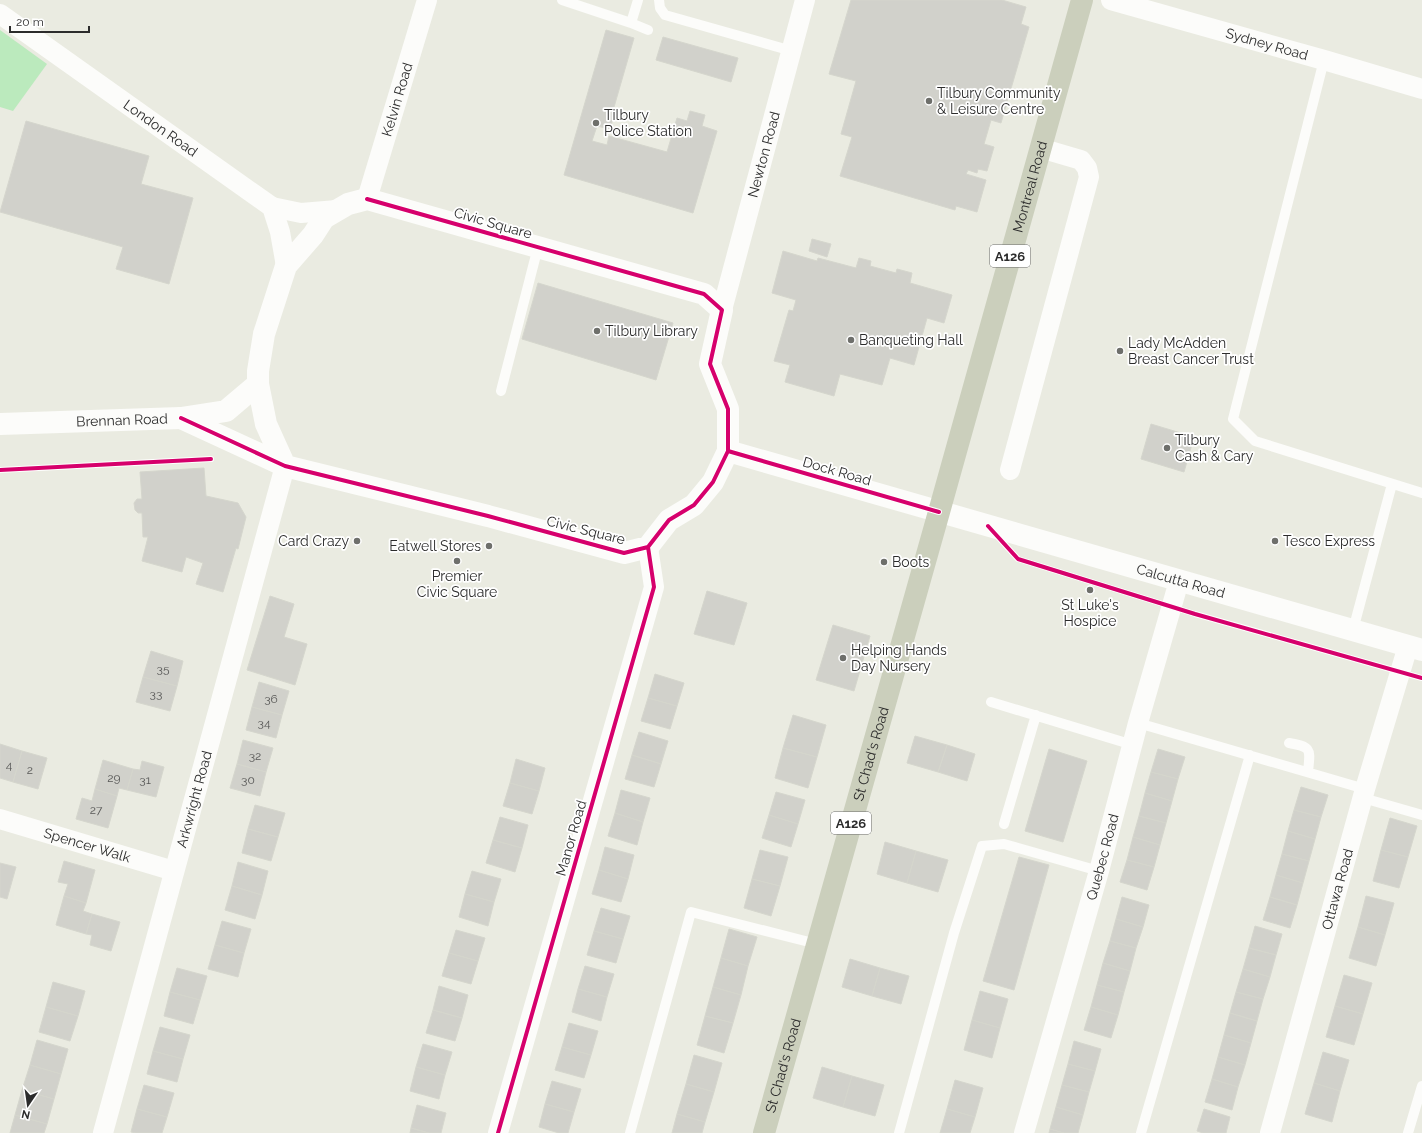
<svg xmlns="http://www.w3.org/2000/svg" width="1422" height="1133" viewBox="0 0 1422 1133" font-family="Raleway,sans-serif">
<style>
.green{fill:#bbeabd}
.building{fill:#d1d1cb;stroke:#d5d6cd}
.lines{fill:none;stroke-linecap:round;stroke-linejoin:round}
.service{stroke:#fcfcfa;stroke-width:10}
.minor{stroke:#fcfcfa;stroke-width:20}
.tertiary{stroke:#fcfcfa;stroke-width:22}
.primary{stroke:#cbcfbc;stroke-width:22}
.cycleway-casing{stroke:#fff;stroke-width:6}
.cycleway{stroke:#d6006c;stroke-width:4}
.poi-dot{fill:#6e6f6b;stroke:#fff;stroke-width:1.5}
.labels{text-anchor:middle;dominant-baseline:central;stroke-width:3.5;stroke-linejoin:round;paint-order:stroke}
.number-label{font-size:12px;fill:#575756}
.shield{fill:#fff;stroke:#6b6b6b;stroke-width:1}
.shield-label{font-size:13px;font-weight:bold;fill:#2c2c2c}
.street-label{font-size:14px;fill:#2c2c2c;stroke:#fff}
.poi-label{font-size:14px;fill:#2c2c2c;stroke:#fff;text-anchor:start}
</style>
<rect width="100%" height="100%" fill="#eaebe1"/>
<path class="green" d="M0 30 47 64 13 111 0 107Z"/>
<path class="building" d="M851 0H1002L1026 7 1021 24 1029 27 1001 123 991 120 984 144 994 147 987 171 978 169 977 173 968 170 966 174 986 180 977 212 956 206 955 210 840 176 852 137 841 134 856 81 829 74Z
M606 30 634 38 612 114 614 115 610 129 597 126 592 141 607 145 609 136 667 152 677 118 687 121 690 111 705 115 702 126 717 131 693 213 564 175Z
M663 37 738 58 731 82 656 60Z
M26 121 149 156 141 184 193 198 169 284 116 269 123 247 0 212Z
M812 239 831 244 827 257 809 251Z
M783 251 817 261 818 258 856 268 859 258 871 261 870 266 896 273 897 269 912 273 910 283 952 295 944 323 927 318 914 365 890 358 882 385 840 374 834 396 785 382 790 365 774 361 789 310 793 311 796 300 772 293Z
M538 283 673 323 656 380 522 339Z
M1151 424 1194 437 1184 472 1141 459Z
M204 468 206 496 238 503 246 517 238 549 236 548 223 592 196 584 203 563 186 557 182 572 142 561 148 537H143L142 513H138L135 510 134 503 137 499H142L140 472Z
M707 591 747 603 734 645 694 634Z
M270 596 294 604 284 637 307 644 295 685 247 670Z
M833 625 870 636 854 691 816 680Z
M151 651 183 661 177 686 143 677Z
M655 674 684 683 677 706 648 698Z
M143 677 177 686 170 711 136 702Z
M259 682 289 691 282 715 252 707Z
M648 698 677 706 670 729 641 721Z
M252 707 282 715 276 738 246 730Z
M793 715 826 725 817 757 783 748Z
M639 732 668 741 661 764 632 755Z
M915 736 947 745 938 772 907 763Z
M243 740 273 748 266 772 237 764Z
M0 744 22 751 13 782 0 778Z
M947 745 975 754 967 781 938 772Z
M783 748 817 757 808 788 775 778Z
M1049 749 1087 761 1063 842 1025 831Z
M1158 749 1185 757 1178 779 1151 772Z
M22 751 47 758 38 789 13 782Z
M632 755 661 764 654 787 625 779Z
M516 759 545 768 539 791 510 783Z
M103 760 133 769 127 790 119 788 117 796 95 789Z
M142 761 164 767 156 797 127 790 133 769 140 770Z
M237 764 266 772 260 796 230 788Z
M1151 772 1178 779 1172 801 1145 793Z
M510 783 539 791 532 814 503 806Z
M1301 787 1328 795 1321 817 1294 810Z
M95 789 117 796 108 828 76 819 82 798 92 801Z
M621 790 650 798 643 822 615 813Z
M776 792 805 800 798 824 769 815Z
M1145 793 1172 801 1166 823 1139 816Z
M255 805 285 813 278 837 248 829Z
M1294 810 1321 817 1315 839 1288 831Z
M615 813 643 822 637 845 608 836Z
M769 815 798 824 791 847 762 838Z
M1139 816 1166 823 1160 845 1133 837Z
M500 817 528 825 522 848 493 840Z
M1390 818 1417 826 1408 857 1381 850Z
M248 829 278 837 271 861 242 853Z
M1288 831 1315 839 1309 861 1282 854Z
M1133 837 1160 845 1154 867 1127 860Z
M493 840 522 848 515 872 486 863Z
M885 842 916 851 907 883 877 874Z
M605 847 634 855 628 879 599 870Z
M760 850 788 857 780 886 752 879Z
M1381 850 1408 857 1399 888 1373 881Z
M916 851 948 860 938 892 907 883Z
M1282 854 1309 861 1303 883 1276 875Z
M1019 857 1049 865 1014 990 983 981Z
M1127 860 1154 867 1147 890 1120 882Z
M64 861 95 870 86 903 64 896 68 884 58 882Z
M238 862 268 871 262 895 232 886Z
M0 863 16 867 7 899 0 897Z
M599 870 628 879 621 902 592 894Z
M472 871 501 879 494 902 465 894Z
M1276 875 1303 883 1297 905 1270 897Z
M752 879 780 886 771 916 744 908Z
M232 886 262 895 255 919 225 910Z
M465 894 494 902 488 926 459 917Z
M64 896 86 903 83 911 92 914 86 934 56 925Z
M1366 896 1394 903 1385 935 1358 927Z
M1122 897 1149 905 1143 927 1116 919Z
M1270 897 1297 905 1290 928 1263 920Z
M601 908 630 916 623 939 594 931Z
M92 914 120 922 111 951 90 945 92 935 86 934Z
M1116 919 1143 927 1136 948 1110 941Z
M222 921 251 929 244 953 215 945Z
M1255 926 1282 934 1276 955 1249 948Z
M1358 927 1385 935 1376 966 1349 958Z
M729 929 757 937 748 966 721 958Z
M456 930 485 938 478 961 449 953Z
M594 931 623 939 616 963 587 955Z
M1110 941 1136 948 1130 971 1103 963Z
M215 945 244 953 238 977 208 969Z
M1249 948 1276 955 1270 977 1243 969Z
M449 953 478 961 471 984 442 976Z
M721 958 748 966 741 995 713 987Z
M850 959 880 968 872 996 842 987Z
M1103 963 1130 971 1124 992 1097 985Z
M585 966 614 974 607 997 578 989Z
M177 968 207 976 200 1000 170 992Z
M880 968 909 976 901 1004 872 996Z
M1243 969 1270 977 1263 999 1236 992Z
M1344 975 1372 983 1363 1014 1335 1006Z
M53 982 85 991 78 1016 46 1007Z
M1097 985 1124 992 1118 1015 1091 1007Z
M439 986 468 995 462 1018 433 1010Z
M713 987 741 995 733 1023 705 1016Z
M578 989 607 997 601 1021 572 1012Z
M980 991 1008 999 1000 1028 972 1020Z
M170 992 200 1000 193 1024 164 1016Z
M1236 992 1263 999 1257 1021 1230 1013Z
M1335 1006 1363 1014 1354 1045 1326 1037Z
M46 1007 78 1016 70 1041 39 1032Z
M1091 1007 1118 1015 1111 1038 1084 1030Z
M433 1010 462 1018 455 1041 426 1033Z
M1230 1013 1257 1021 1251 1043 1224 1035Z
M705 1016 733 1023 724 1053 697 1045Z
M972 1020 1000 1028 992 1058 964 1050Z
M569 1023 598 1031 591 1055 562 1047Z
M160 1027 190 1035 183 1059 153 1051Z
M1224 1035 1251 1043 1245 1065 1218 1057Z
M37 1040 68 1049 61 1074 30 1065Z
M1074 1041 1101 1049 1095 1071 1068 1064Z
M423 1044 452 1052 445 1075 416 1067Z
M562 1047 591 1055 584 1078 555 1070Z
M153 1051 183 1059 177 1082 147 1074Z
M1323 1052 1349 1060 1340 1091 1314 1083Z
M694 1055 722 1063 714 1092 686 1084Z
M1218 1057 1245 1065 1238 1087 1212 1079Z
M1068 1064 1095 1071 1089 1092 1062 1085Z
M30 1065 61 1074 54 1099 22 1090Z
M416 1067 445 1075 439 1099 410 1091Z
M822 1067 852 1076 843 1107 813 1098Z
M852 1076 884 1085 875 1116 843 1107Z
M1212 1079 1238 1087 1232 1110 1205 1102Z
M955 1080 983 1088 975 1117 947 1109Z
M552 1081 581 1089 574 1112 545 1104Z
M1314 1083 1340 1091 1332 1122 1305 1114Z
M686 1084 714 1092 705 1122 677 1114Z
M144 1085 174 1093 167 1117 137 1109Z
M1062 1085 1089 1092 1083 1115 1056 1107Z
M22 1090 54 1099 47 1124 15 1115Z
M545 1104 574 1112 568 1133H559L539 1127Z
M417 1105 446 1113 441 1133H429L411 1128Z
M1056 1107 1083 1115 1078 1133H1064L1050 1129Z
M137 1109 167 1117 162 1133H136L131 1132Z
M947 1109 975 1117 970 1133H940Z
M1204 1109 1230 1117 1226 1133H1203L1197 1131Z
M677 1114 705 1122 702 1133H672Z
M15 1115 47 1124 44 1133H10Z
M411 1128 429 1133H410Z
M1050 1129 1064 1133H1049Z"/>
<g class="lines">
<path class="service" d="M562 0 631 23 648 30
M659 0 660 8 665 15 792 51
M631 23 638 0
M1324 60 1233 419 1255 441 1422 493
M501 391 538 247
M1353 630 1392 484
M991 702 1133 745
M1138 723 1365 789
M1289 743C1313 747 1310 750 1308 772
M1363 798 1422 815
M1004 824 1036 715
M630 1133 691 912 817 944
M899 1133 954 933 982 846 1004 844 1099 871
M1141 1133 1250 755
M1408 1133 1422 1086"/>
<g class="minor">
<path id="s1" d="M1111 0 1324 60 1422 89"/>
<path id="s2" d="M0 14 272 207 280 232 286 266"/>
<path id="s3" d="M367 199 427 0"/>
<path d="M272 207 301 213 337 210"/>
<path id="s4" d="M722 310 805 0"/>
<path d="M1010 470 1089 177 1087 168 1081 160 1040 148"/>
<path id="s5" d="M0 819 174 871"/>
<path id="s6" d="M103 1133 285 466"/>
<path d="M498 1133 654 587 648 547"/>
<path id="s7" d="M1024 1133 1099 871 1138 723 1179 581"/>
<path id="s8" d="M1270 1133 1365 789 1408 646"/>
</g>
<g class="tertiary">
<path d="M181 418 285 466 488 516 624 553 648 547 669 520 694 505 713 482 728 451V409L710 364 722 310 704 294 367 199 348 204 324 218 313 235 286 266 264 334 258 371V384L266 424 285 466"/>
<path id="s9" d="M0 424 181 418 226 411 258 384"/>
<path id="s10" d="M728 451 1422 650"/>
</g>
<path class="primary" id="s11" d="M764 1133 939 512 1082 0"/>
<g class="cycleway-casing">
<path id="cycleway" d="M181 418 285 466 488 516 624 553 648 547 669 520 694 505 713 482 728 451V409L710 364 722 310 704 294 367 199
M728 451 939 512
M0 470 211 459
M988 526 1018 559 1195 614 1422 678
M498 1133 654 587 648 547"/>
</g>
<use href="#cycleway" class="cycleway"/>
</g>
<g class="poi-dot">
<circle cx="929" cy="101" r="4"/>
<circle cx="596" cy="123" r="4"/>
<circle cx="597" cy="331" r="4"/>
<circle cx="851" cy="340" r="4"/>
<circle cx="1120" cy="351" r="4"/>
<circle cx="1167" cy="448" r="4"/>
<circle cx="357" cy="541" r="4"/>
<circle cx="1275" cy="541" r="4"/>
<circle cx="489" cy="546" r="4"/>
<circle cx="457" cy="561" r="4"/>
<circle cx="884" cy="562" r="4"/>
<circle cx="1090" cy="590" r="4"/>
<circle cx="843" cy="658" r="4"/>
</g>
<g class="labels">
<g class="number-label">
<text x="163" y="669">35</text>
<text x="156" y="694">33</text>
<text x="271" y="699">36</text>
<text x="264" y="723">34</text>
<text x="255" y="756">32</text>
<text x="9" y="765">4</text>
<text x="30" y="770">2</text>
<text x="114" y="778">29</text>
<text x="145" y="780">31</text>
<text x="248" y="780">30</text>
<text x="96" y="810">27</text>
</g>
<g class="shield">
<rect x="990" y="245" width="40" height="22" rx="3"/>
<rect x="831" y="812" width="40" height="22" rx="3"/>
</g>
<g class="shield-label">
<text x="1010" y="256">A126</text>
<text x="851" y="823">A126</text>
</g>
<g class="street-label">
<text stroke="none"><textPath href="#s1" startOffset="162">Sydney Road</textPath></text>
<text stroke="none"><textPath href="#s3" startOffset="104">Kelvin Road</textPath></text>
<text stroke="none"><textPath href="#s2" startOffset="197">London Road</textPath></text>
<text stroke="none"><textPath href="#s4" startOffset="161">Newton Road</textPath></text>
<text stroke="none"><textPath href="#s11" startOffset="983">Montreal Road</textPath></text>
<text transform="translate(493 223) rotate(16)">Civic Square</text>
<text stroke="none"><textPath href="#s9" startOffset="122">Brennan Road</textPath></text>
<text transform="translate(837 471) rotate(16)">Dock Road</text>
<text transform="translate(586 530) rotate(14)">Civic Square</text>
<text stroke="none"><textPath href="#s10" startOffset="471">Calcutta Road</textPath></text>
<text stroke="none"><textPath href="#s11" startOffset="394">St Chad's Road</textPath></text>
<text stroke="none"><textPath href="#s6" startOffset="346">Arkwright Road</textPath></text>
<text transform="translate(571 838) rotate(-74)">Manor Road</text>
<text stroke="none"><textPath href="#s5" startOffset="91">Spencer Walk</textPath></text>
<text stroke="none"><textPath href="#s7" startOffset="287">Quebec Road</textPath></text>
<text stroke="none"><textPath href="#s8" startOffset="253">Ottawa Road</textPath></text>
<text stroke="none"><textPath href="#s11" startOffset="70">St Chad's Road</textPath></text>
</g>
<g class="poi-label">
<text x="937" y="93">Tilbury Community<tspan x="937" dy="16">&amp; Leisure Centre</tspan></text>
<text x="604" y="115">Tilbury<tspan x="604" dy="16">Police Station</tspan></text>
<text x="605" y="331">Tilbury Library</text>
<text x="859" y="340">Banqueting Hall</text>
<text x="1128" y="343">Lady McAdden<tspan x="1128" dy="16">Breast Cancer Trust</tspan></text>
<text x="1175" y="440">Tilbury<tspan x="1175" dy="16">Cash &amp; Cary</tspan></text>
<text x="349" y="541" text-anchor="end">Card Crazy</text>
<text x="1283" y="541">Tesco Express</text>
<text x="481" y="546" text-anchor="end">Eatwell Stores</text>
<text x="892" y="562">Boots</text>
<text x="457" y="576" text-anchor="middle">Premier<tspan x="457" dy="16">Civic Square</tspan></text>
<text x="1090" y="605" text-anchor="middle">St Luke's<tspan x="1090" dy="16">Hospice</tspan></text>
<text x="851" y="650">Helping Hands<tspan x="851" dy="16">Day Nursery</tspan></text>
</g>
</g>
<g transform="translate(28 1105) rotate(193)" stroke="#ffffff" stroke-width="3" paint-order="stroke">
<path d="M0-3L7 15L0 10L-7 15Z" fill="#2c2c2c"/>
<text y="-6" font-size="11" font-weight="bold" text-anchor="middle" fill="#2c2c2c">N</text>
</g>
<path d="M10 26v6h79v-6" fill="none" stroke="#2c2c2c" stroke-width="2"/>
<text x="16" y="26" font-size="12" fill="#2c2c2c" stroke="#ffffff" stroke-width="3" paint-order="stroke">20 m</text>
</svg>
